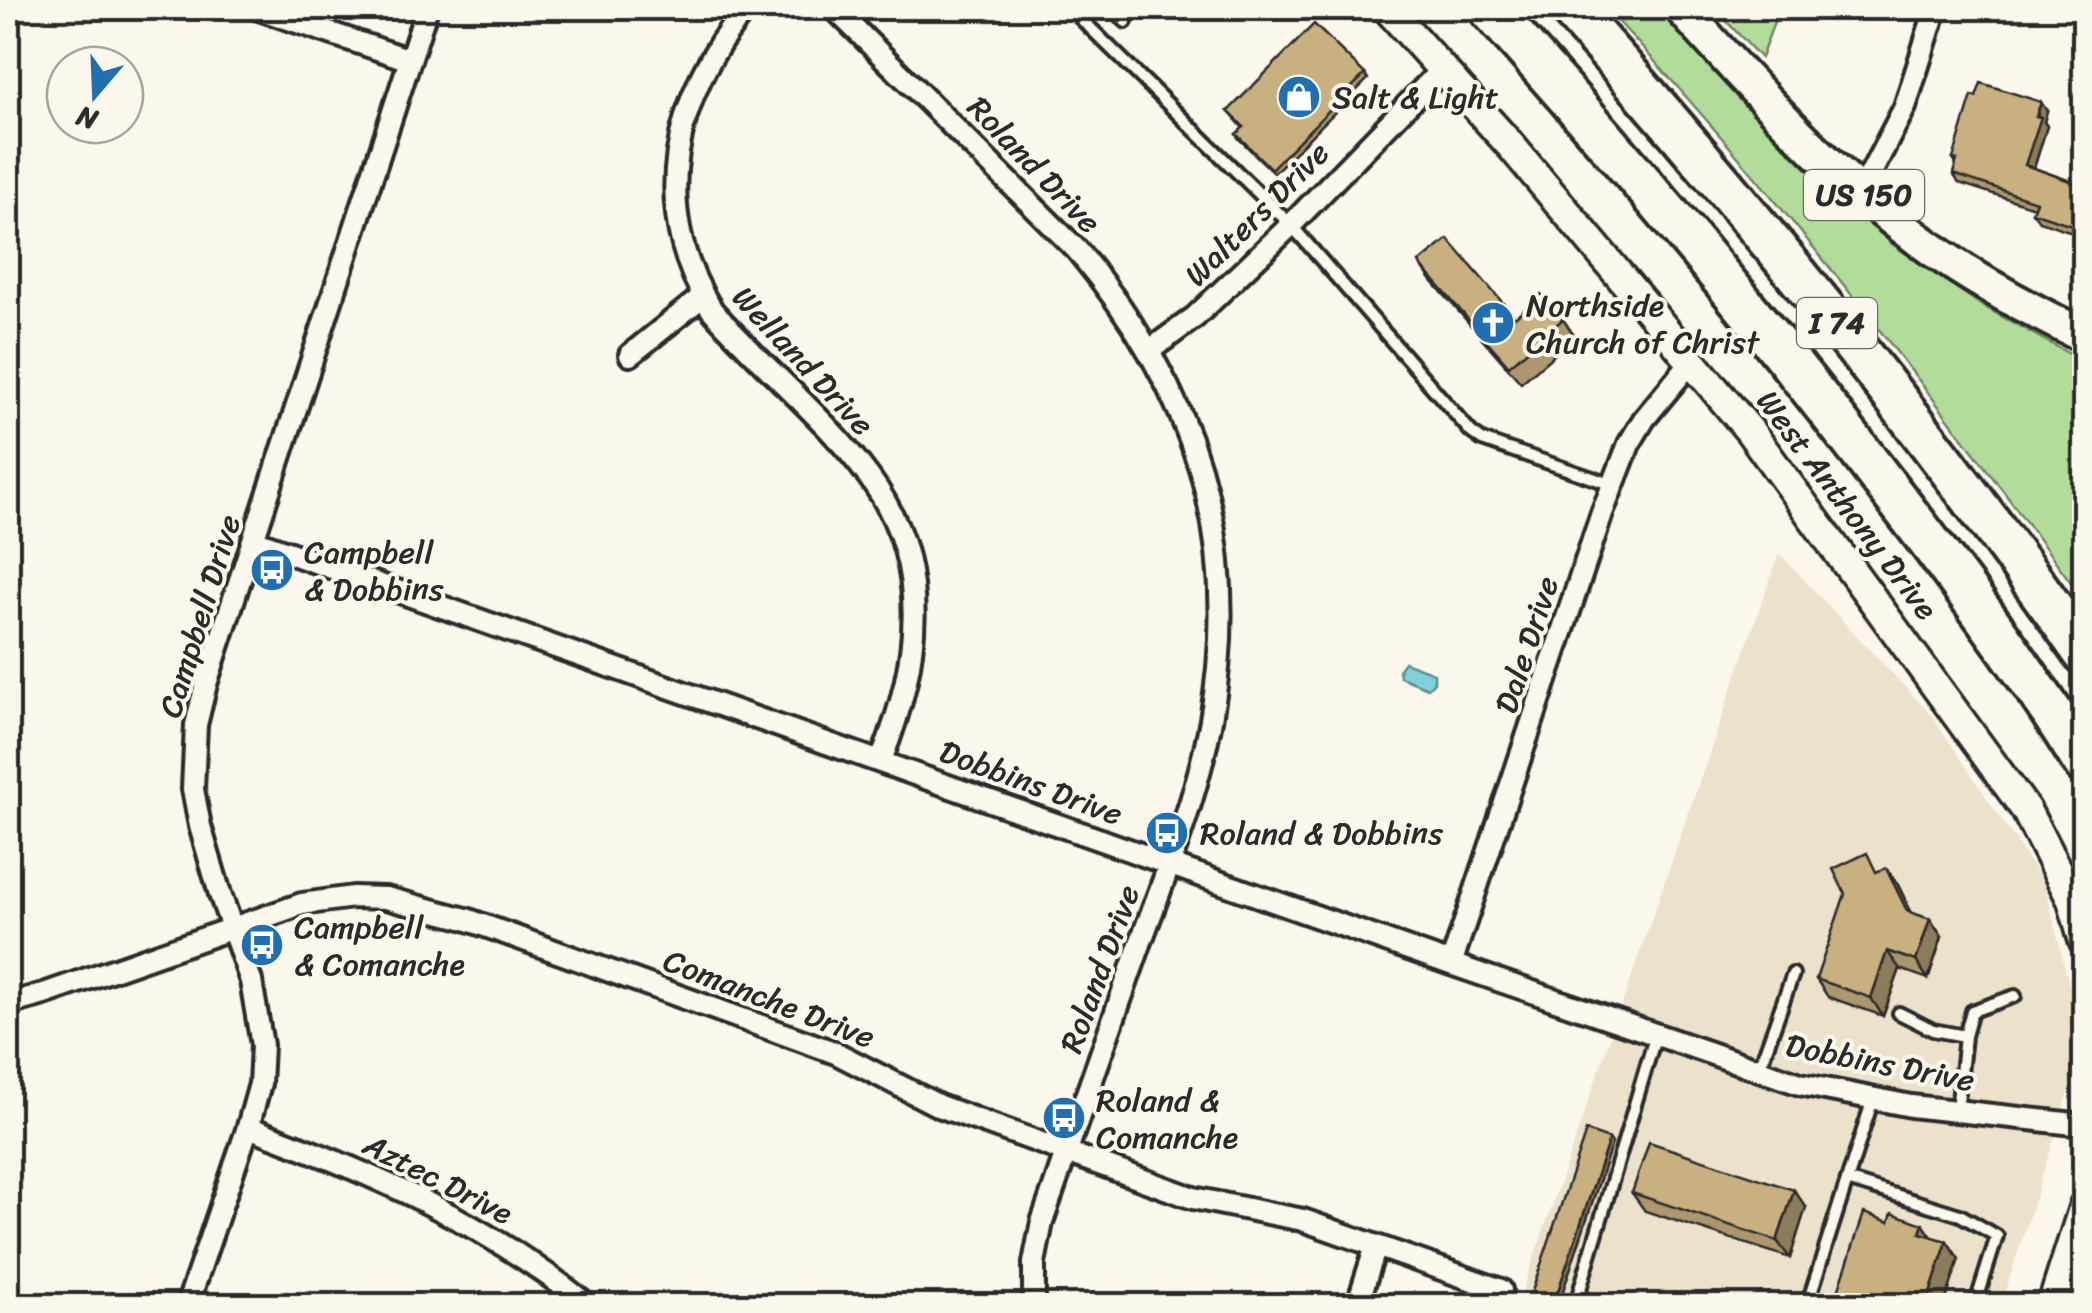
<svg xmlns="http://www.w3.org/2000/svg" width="2092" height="1313" viewBox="0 0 2092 1313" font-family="Sriracha,sans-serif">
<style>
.built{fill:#ece2cc}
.green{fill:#b1dc99;stroke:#6e8462;stroke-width:2.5}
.water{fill:#81d2d8;stroke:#5f8f93;stroke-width:2.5}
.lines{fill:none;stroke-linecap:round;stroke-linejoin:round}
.service-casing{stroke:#2b2b2b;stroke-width:18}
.minor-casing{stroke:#2b2b2b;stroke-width:28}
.tertiary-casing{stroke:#2b2b2b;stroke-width:35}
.primary-casing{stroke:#2b2b2b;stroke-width:40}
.motorway-casing{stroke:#2b2b2b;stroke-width:48}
.service{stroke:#fbf7ec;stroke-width:10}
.minor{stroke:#fbf7ec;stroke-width:20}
.tertiary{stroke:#fbf7ec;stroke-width:28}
.primary{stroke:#fbf7ec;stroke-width:32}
.motorway{stroke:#fbf7ec;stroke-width:40}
.wall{fill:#ad976e;stroke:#2b2b2b;stroke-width:2.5}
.shaded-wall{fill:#8d7b5a;stroke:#2b2b2b;stroke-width:2.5}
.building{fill:#c9b080;stroke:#2b2b2b;stroke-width:2.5}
.labels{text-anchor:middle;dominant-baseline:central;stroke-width:8;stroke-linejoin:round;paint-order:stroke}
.shield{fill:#fbf7ec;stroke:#696865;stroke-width:2.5}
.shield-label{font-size:30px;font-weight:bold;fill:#2b2b2b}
.poi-label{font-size:32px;fill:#2b2b2b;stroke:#fbf7ec;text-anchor:start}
.street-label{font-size:32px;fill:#2b2b2b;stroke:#fbf7ec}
</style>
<rect width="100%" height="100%" fill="#fbf7ec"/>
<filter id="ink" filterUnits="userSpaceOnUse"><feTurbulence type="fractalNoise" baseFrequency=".01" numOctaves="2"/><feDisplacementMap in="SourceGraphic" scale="20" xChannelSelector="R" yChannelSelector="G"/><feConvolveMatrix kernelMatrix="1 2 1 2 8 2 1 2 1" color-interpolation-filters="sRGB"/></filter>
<g filter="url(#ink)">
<path class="built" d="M1779 553 1933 717 2045 885 2084 1045 2001 1305 1517 1306Z"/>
<path class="green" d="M1606 8H1661L1808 167 1891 243 1981 305 2084 362V600C1934 396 1779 194 1606 8Z
M1714 8H1779L1761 58Z"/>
<path class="water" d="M1404 662 1434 673V682L1428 688 1400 677 1399 669Z"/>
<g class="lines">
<g class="service-casing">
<path id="service" d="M1070 8 1291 225 1471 432 1482 440 1613 485
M1112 8 1126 22
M1899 1013 1933 1030 1965 1036 1957 1111
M1965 1036 1972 1011 2015 996
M1759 1069 1793 974
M1847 1180 1960 1215 1997 1236 1975 1306
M1575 1306 1656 1034
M1807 1306 1873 1099"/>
</g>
<g class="minor-casing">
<path id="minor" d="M256 8 410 60
M747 8C673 93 648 210 712 310 762 367 824 416 869 477 934 564 919 666 881 760
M834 8 1077 250C1195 391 1243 537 1211 720 1197 797 1167 871 1140 944 1107 1036 1074 1129 1042 1222L1034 1263V1306
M1861 192 1905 107 1936 8
M1150 350 1195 317 1291 225 1442 69
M630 355 703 296
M253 540 1451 964 1800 1084 1911 1106 2084 1125
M1451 964 1602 513 1629 444 1644 419 1691 362
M8 1004 44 994 302 904 353 897 386 898 466 919 836 1053 939 1106 1193 1198 1303 1220 1501 1290
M248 1127C369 1172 488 1223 588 1306
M187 1306 248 1127 260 1084 262 1045 251 981 220 894 200 826 193 789 196 725 206 684 427 8
M1357 1306 1376 1246"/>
</g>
<g class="tertiary-casing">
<path id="tertiary" d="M1387 8 1512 147 1749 430 2026 810 2072 900 2084 941
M2052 1306 2084 1206"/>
</g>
<g class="primary-casing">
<path id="primary" d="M1681 8C1759 95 1837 181 1933 250 1980 283 2032 311 2084 336"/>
</g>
<g class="motorway-casing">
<path id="motorway" d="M1489 8C1629 164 1764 324 1891 492 1959 580 2026 669 2084 763
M1570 8C1753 214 1926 428 2084 653"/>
</g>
<use href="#service" class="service"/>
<use href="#minor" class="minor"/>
<use href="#tertiary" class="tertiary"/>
<use href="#primary" class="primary"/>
<use href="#motorway" class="motorway"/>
</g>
<path class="wall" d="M1365 74 1368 79 1274 173 1239 139 1236 134 1243 128 1228 111Z
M2047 111 2044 122 2047 126 2034 168 2084 186V236L2039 221 2032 212 2034 207 1959 183 1953 174 1956 164 1953 159Z
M1419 263 1515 317 1563 319 1575 337 1521 383 1432 281Z
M1879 871 1898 885 1912 913 1930 919 1942 937 1928 979 1900 969 1883 1016 1828 997 1816 979Z
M1632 1193 1806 1207 1790 1258 1645 1211Z"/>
<path class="shaded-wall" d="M2041 102 2047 111 2044 122 2047 126 2032 174 2025 165Z
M1886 868 1898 885 1919 929 1907 911Z
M1930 919 1942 937 1928 979 1916 961Z
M1887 951 1900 969 1883 1016 1871 998Z
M1609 1139 1612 1143 1558 1306H1553Z
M1794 1190 1806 1207 1790 1258 1777 1241Z
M1923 1224 1935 1241 1920 1233Z
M1947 1241 1959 1259 1944 1306H1926Z"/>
<path class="building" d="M1314 24 1365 74 1271 169 1236 134 1244 127 1228 111Z
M1981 83 2041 102 2036 116 2041 117 2025 165 2084 186V229L2032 212 2036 201 1953 174 1957 160 1953 159 1970 102 1972 96 1976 97Z
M1448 239 1515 317 1541 294 1563 319 1509 366 1419 263Z
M1867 853 1876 872 1886 868 1907 911 1930 919 1916 961 1887 951 1871 998 1816 979 1845 894 1833 869Z
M1586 1131 1609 1139 1553 1306H1527Z
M1649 1142 1794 1190 1777 1241 1632 1193Z
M1864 1213 1889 1222 1892 1213 1923 1224 1920 1233 1947 1241 1926 1306H1833Z"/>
</g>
<defs>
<g id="shop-disc" transform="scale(2.25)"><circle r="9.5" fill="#1f6fb2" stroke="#fbf7ec"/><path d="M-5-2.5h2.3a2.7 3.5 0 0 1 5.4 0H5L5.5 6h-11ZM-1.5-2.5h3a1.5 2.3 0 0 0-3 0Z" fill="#fff"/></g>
<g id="church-disc" transform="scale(2.25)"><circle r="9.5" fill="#1f6fb2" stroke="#fbf7ec"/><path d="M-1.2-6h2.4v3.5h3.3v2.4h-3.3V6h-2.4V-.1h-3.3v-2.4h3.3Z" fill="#fff"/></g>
<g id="bus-disc" transform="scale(2.25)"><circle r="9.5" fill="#1f6fb2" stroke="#fbf7ec"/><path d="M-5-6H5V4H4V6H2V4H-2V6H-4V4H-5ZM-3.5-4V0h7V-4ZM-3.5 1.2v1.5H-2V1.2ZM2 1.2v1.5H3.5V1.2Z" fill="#fff"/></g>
</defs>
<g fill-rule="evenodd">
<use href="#shop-disc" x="1299" y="97"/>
<use href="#church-disc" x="1493" y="323"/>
<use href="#bus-disc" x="272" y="570"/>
<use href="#bus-disc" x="1167" y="833"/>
<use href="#bus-disc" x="262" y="945"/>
<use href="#bus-disc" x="1064" y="1118"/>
</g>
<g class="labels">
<g class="shield">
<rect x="1804" y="170" width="120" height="50" rx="8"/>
<rect x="1797" y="298" width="80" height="50" rx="8"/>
</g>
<g class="shield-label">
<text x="1864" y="195">US 150</text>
<text x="1837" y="323">I 74</text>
</g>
<g class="poi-label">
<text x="1332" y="97">Salt &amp; Light</text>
<text x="1526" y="305">Northside<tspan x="1526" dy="37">Church of Christ</tspan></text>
<text x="304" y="552">Campbell<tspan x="304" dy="37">&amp; Dobbins</tspan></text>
<text x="1200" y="833">Roland &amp; Dobbins</text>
<text x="294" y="927">Campbell<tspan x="294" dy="37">&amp; Comanche</tspan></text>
<text x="1096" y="1100">Roland &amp;<tspan x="1096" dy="37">Comanche</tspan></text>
</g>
<g class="street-label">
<text transform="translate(1034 165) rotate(46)">Roland Drive</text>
<text transform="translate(1257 214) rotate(-45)">Walters Drive</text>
<text transform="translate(803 361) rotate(47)">Welland Drive</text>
<text transform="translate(1847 505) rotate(53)">West Anthony Drive</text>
<text transform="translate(200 616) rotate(-73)">Campbell Drive</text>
<text transform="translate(1527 645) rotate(-72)">Dale Drive</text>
<text transform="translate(1031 783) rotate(20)">Dobbins Drive</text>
<text transform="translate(1100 969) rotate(-70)">Roland Drive</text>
<text transform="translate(769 999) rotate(21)">Comanche Drive</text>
<text transform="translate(1880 1063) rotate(11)">Dobbins Drive</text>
<text transform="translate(438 1179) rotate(27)">Aztec Drive</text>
</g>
</g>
<rect width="2092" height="1313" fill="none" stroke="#fbf7ec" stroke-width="40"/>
<rect x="20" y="20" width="2052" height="1273" fill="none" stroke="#2b2b2b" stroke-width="4" filter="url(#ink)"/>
<g transform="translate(95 95) rotate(199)"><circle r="48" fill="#fbf7ec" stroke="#a8a59f" stroke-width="2.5"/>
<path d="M0-8L18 38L0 25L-18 38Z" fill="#1f6fb2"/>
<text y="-15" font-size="28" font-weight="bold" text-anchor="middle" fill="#2b2b2b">N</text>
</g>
</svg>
